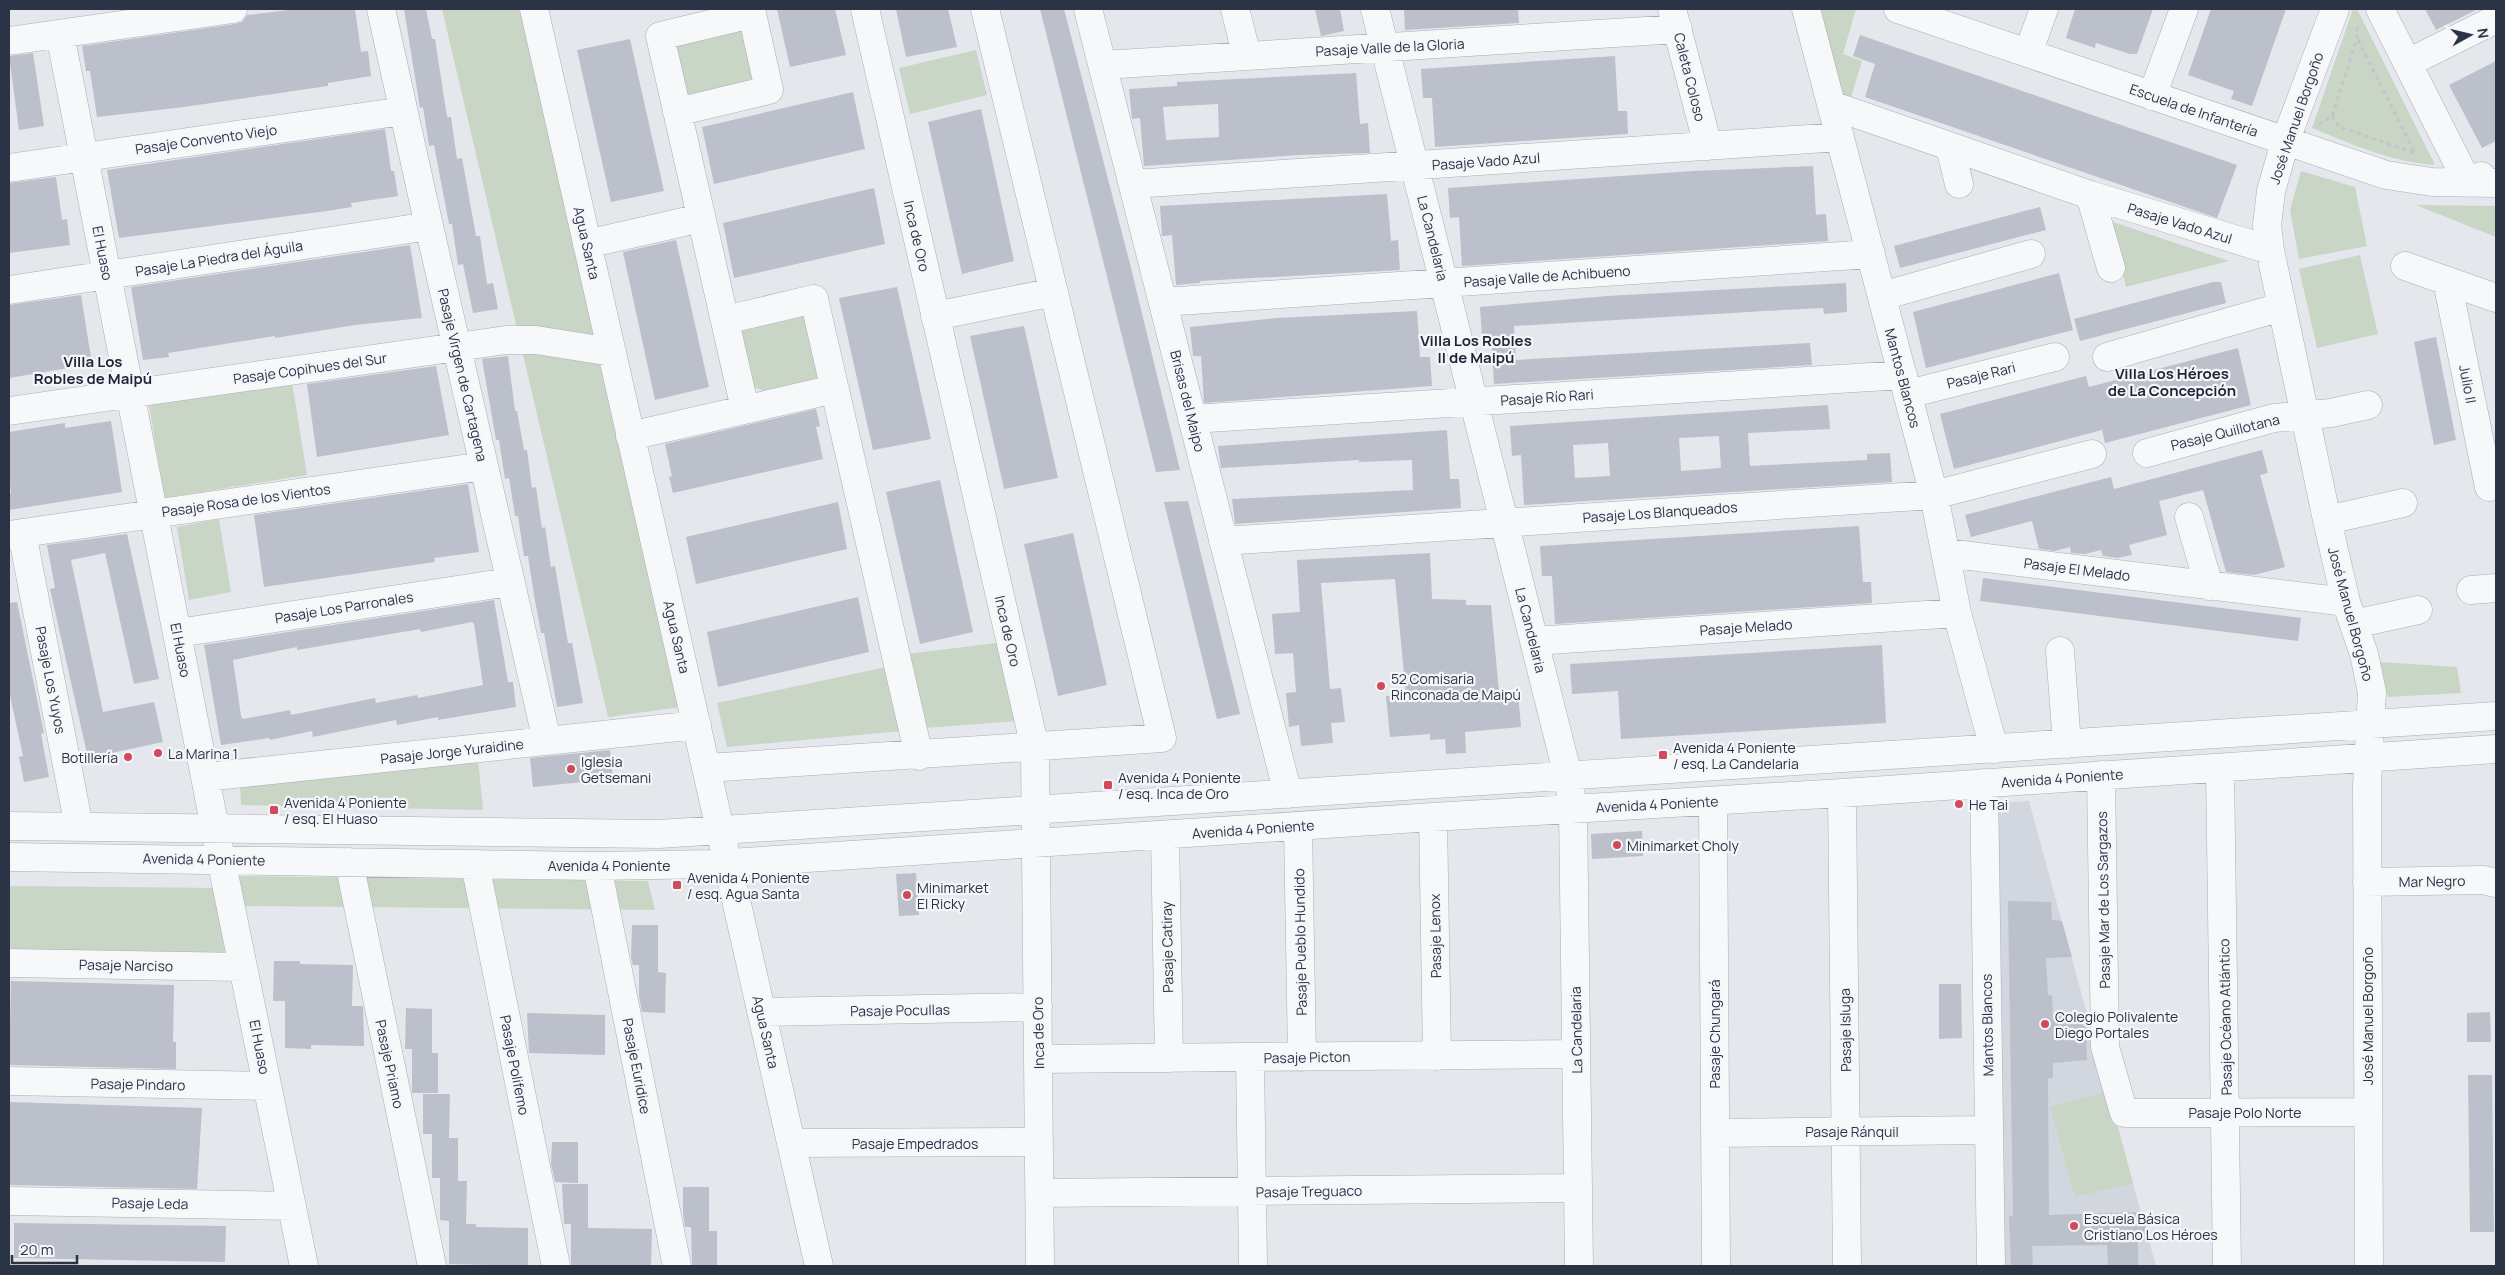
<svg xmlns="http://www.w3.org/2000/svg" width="2505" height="1275" viewBox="0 0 2505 1275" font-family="Manrope,sans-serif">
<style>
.built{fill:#d2d6de}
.green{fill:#c9d6c5}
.building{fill:#bbc0ca;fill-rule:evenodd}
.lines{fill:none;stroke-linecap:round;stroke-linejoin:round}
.minor-casing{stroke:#a9aeb7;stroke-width:29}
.path{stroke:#c2c5cb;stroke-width:3;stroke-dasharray:4 4;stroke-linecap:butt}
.minor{stroke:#f7f8fa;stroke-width:28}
.poi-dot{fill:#d1495b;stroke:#f4f6f9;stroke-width:2}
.labels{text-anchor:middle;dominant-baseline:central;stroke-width:4.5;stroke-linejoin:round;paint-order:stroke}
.street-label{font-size:14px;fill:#2b3445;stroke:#f4f6f9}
.poi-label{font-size:14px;fill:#2b3445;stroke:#f4f6f9;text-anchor:start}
.neighbourhood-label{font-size:15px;font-weight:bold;fill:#1d2536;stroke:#f4f6f9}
</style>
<rect width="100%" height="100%" fill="#e4e7ec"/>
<path class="built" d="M2029 801 2137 1198 2156 1266H2002L1996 803Z"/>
<path class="green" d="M442 9H521L680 707 608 717Z
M1818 9H1856L1843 54 1862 61 1850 101 1838 97Z
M2353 9H2357L2435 165C2391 162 2351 144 2312 128Z
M745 23 758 85 685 101 672 40Z
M976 50 987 95 910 114 899 68Z
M2301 171 2355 187 2367 246 2299 259 2290 210Z
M2416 205 2496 206V237Z
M2110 221 2229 261 2126 287Z
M2360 255 2378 334 2317 348 2299 269Z
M810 308 826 376 766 392 745 383 732 327Z
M292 382 307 475 164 498 149 405Z
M219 519 231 592 189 600 177 527Z
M997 643 1018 721 924 728 906 654Z
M2379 662 2457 667 2461 693 2388 697Z
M886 667 902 731 727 747 717 703Z
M478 759 483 810 241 805 240 787Z
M239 876 648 881 655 910 243 906Z
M9 886 219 888 230 953 9 951Z
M2108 1091 2133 1183 2075 1197 2050 1107Z"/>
<path class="building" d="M297 9H355L361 52 368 51 371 76 328 83V86L184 107 97 117 90 71H86L82 46 235 24 242 22 247 15Z
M404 9H426L432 39H435L447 117H451L457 159 462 158 476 236H480L487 284 493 283 498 309 473 313 463 264 458 265 452 224H449L434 145 429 146 423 107 420 108Z
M777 9H835L846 55 790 67Z
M896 9H948L957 47 906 57Z
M1040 9H1064L1130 264 1180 470 1156 472Z
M1315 9H1340L1344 31 1321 36Z
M1404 9H1518L1519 23 1405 30Z
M2075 9H2153L2137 54H2130L2096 43 2095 48 2066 38Z
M2211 9H2286L2252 106 2231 99 2234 91 2188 75Z
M2425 9H2478L2436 30Z
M1860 35 2237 165 2217 218 1865 97 1875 64 1853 56Z
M630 39 664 191 611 202 577 50Z
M33 53 44 126 19 130 9 56Z
M1615 56 1618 111H1627L1628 134 1435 147 1432 98H1423L1421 69Z
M2496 61V141L2482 148 2449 85Z
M1356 73 1360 124 1368 123 1370 153 1300 155 1144 166 1140 118 1132 119 1129 89 1177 86V82ZM1218 104 1219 137 1166 140 1163 107Z
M853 92 865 149 714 184 702 127Z
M981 109 1014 261 962 274 928 122Z
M385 129 391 171H394L398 196 351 203 352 207 327 211 119 238 107 170Z
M1813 166 1816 215 1826 214 1828 241 1462 266 1459 217 1450 218 1448 188 1693 171Z
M56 177 62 220 67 219 70 245 9 253V183Z
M874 188 885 244 734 278 723 223Z
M1387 194 1391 241 1398 240 1400 270 1200 281V283L1176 285 1172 235 1162 236 1160 206Z
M2040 207 2046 230 1900 268 1894 246Z
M676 240 709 387 655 400 623 252Z
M410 245 422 318 355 325 275 338V336L168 353 169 357 143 360 131 287Z
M2059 273 2073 330 1926 368 1913 312Z
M2213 282H2221L2226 303 2080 341 2074 319Z
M1846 283 1847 312 1824 314 1823 308 1765 311 1514 326 1516 360 1810 343 1812 365 1494 384 1491 336 1482 337 1480 307 1607 296Z
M897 287 931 439 873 450 839 298Z
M81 295 92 364 9 378V305Z
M1417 311 1420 357H1430L1432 386 1204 403 1201 356H1193L1190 327 1277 318Z
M1024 326 1058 478 1004 489 970 336Z
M2436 337 2456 440 2434 445 2414 342Z
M2238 348 2251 405 2105 443 2102 430 1954 469 1940 414 2086 376 2089 387Z
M508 356 515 411H517L524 450H527L532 488 536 487 542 528 545 527 551 567 555 566 568 643H572L583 703 557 707 544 633H541L534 595 528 556H524L518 516H515L509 478 505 479 499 440H496L482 359Z
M436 366 449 435 317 457 307 384Z
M1828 405 1830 429 1748 433 1750 466 1867 460V454L1890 453 1892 482 1524 505 1521 455 1512 456 1510 426ZM1719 436 1721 468 1681 471 1679 438ZM1608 443 1610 476 1575 478 1573 445Z
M816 409 820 426 816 427 823 459 673 493 669 477 672 476 665 444Z
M111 421 122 492 9 510V493H11L9 477V432L65 423V428Z
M1447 430 1450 479H1459L1461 508 1235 524 1232 499 1413 490 1412 460 1359 462V460L1221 468 1218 446Z
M2262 450 2268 473 2260 475 2285 567 2254 575 2226 572 2203 490 2159 501 2167 535 2129 545 2132 555 2118 558 2103 556 2101 550 2085 554 2071 553 2070 547 2055 551 2039 549 2032 521 1971 537 1965 515 2111 477 2114 489Z
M940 480 973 632 920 644 886 492Z
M468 484 479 552 434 558 435 562 264 587 254 515Z
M1188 501 1240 714 1217 719 1164 502Z
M838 502 847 549 696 584 686 537Z
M1859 526 1863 582H1871L1872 603 1555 624 1552 576H1542L1540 546Z
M1073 533 1107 685 1058 696 1024 544Z
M127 534 159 679 134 684 105 553 71 560 103 712 154 702 163 742 88 758 50 589 55 588 47 545Z
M1430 553 1432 599 1466 600V605H1491L1499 692 1518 693 1521 727 1465 732 1466 753 1446 754 1445 739 1430 740V734L1390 737 1386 696 1406 695 1395 579 1321 583 1330 689 1341 688 1345 722 1331 723 1333 743 1301 746 1299 725 1289 727 1286 693 1296 692 1293 653 1275 654 1272 614 1300 612 1297 560Z
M1983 578 2301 618 2298 641 1980 601Z
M858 597 869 652 718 687 707 632Z
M494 600 508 682H513L516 707 438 720V717L397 725 396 720 313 737 312 731 270 740 269 738 221 745 204 645ZM472 622 474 624 483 685 418 698 417 695 376 703 375 698 291 715 290 710 243 719 241 716 233 660 297 647V650L420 629 421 632Z
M17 602 44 733 41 734 49 777 24 782 19 757 23 756 9 691V603Z
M1882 645 1886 723 1621 739 1618 691 1572 694 1570 664Z
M610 750 613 779 533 787 530 758Z
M1642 831 1643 856 1592 859 1591 834Z
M916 873 919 915 899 916 896 874Z
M2008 901 2051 902 2052 920 2062 921 2072 957 2046 958 2048 995 2052 996 2053 1017 2071 1015 2086 1028 2087 1060 2053 1063V1078H2048L2049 1215 2142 1212 2149 1240 2138 1241V1266H2108L2107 1245 2032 1246 2033 1266H2011L2009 1216H2013Z
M632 925H658V972L666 973 665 1013 642 1012 639 996V965H633L631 958Z
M274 961H300V964L353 965 352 1006H363L364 1046 311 1045V1049L285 1048V1001H273Z
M11 981 174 985 173 1042H176V1069L9 1065Z
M1939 984H1961L1962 1038 1939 1039Z
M406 1008 432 1009V1053H438V1093H412V1049H405Z
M2490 1012 2491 1042H2467V1013Z
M527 1013 605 1015V1055L529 1053Z
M2468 1075H2492L2494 1232H2470Z
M423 1094H450L449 1138H458V1181H467L466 1224H476V1227L528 1228V1266L449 1264V1221L440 1220V1178H432V1134H423Z
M9 1102 202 1108 197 1189 9 1185Z
M552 1142H578V1183L555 1182 551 1164Z
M562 1184H588V1228L652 1229 651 1266H571V1224H564Z
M683 1187H709V1231H717V1266H692L691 1227H685L683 1214Z
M14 1223 226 1226 225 1262 14 1258Z"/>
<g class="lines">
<g class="minor-casing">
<path id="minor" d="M381 9 429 226 547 741
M534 9 819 1266
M865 9 1035 748 1040 1266
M1088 9 1288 794
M1235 9 1247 56
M1375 9 1568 776 1573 809 1579 1266
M1672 9 1708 146
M1806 9 1934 495 1957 613 1994 749
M1898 9 2386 175 2432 182 2496 183
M2335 9 2285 142 2271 191 2267 225 2270 250 2327 520 2346 602 2364 654 2372 692 2367 786 2369 1266
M2380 9 2468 183 2481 176
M60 34 221 859 304 1266
M9 41 233 9
M2028 53 2044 9
M2408 63 2496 19
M1103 65 1678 29
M2152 96 2184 9
M1831 105 2090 195 2270 250
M677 112 769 90 751 9
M1950 147 1959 184
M9 168 403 111
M1133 184 1840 137
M2090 195 2111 268
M587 244 701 218
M2405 266 2496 298
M2447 281 2489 487
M9 290 429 226
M1882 296 2031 254
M1163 302 1871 254
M935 316 1054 292
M725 320 814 299 919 756
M2107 357 2281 307
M1908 394 2055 357
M745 409 660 36 752 14
M9 411 506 340H536L612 352
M1192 419 1903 375
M630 436 835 389
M2147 453 2274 418 2331 413 2368 405
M2189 517 2209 586
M2327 520 2403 503
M22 533 79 827
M9 535 483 466
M1223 541 1934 495 2092 454
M1946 553 2346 602
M2471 590 2496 588
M2354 624 2418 610
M178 633 509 582
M1534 641 1957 613
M2060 651 2067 744
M707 768 1162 738 985 9
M2220 768 2227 1266
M2101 775 2105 1047 2124 1113 2367 1112
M206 777 697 725
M1984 783 1991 1266
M1842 793 1847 1266
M1713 801 1716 1266
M1433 817 1437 1056
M9 826 659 834 2496 716
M1298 827 1302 1057
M1165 835 1169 1058
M9 857 597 866 714 864 1433 817 1842 793 2496 749
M349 862 432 1266
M475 864 556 1266
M597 866 677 1266
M2367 882 2483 880 2496 883
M9 963 243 967
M762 1012 1038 1007
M1250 1058 1253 1266
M1038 1059 1576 1054
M9 1081 267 1086
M1715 1133 1989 1130
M791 1143 1039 1142
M1040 1193 1578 1188
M9 1201 292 1206"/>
</g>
<path class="path" d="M2332 116 2339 127 2415 153 2357 38
M2319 124 2332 116 2357 38V24"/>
<use href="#minor" class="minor"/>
</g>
<g class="poi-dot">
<circle cx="1381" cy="686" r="5"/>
<circle cx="158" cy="753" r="5"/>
<rect x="1658" y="750" width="10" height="10" rx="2.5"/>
<circle cx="128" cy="757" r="5"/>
<circle cx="571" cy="769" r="5"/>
<rect x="1103" y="780" width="10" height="10" rx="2.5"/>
<circle cx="1959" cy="804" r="5"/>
<rect x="269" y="805" width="10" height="10" rx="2.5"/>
<circle cx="1617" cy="845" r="5"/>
<rect x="672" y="880" width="10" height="10" rx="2.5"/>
<circle cx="907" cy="895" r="5"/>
<circle cx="2045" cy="1024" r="5"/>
<circle cx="2074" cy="1226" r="5"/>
</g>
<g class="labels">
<g class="street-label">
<text transform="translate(1390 47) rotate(-3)">Pasaje Valle de la Gloria</text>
<text transform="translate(1690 77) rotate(76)">Caleta Coloso</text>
<text transform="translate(2194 110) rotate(19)">Escuela de Infantería</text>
<text transform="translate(2296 118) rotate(-71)">José Manuel Borgoño</text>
<text transform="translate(206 139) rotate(-8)">Pasaje Convento Viejo</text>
<text transform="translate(1486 161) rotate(-4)">Pasaje Vado Azul</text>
<text transform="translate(2180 223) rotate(17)">Pasaje Vado Azul</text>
<text transform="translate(917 236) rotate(77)">Inca de Oro</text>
<text transform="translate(1433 238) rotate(76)">La Candelaria</text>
<text transform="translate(587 243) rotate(77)">Agua Santa</text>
<text transform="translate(103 253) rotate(79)">El Huaso</text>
<text transform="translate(219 258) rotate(-9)">Pasaje La Piedra del Águila</text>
<text transform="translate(1547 276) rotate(-4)">Pasaje Valle de Achibueno</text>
<text transform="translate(310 368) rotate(-8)">Pasaje Copihues del Sur</text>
<text transform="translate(463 375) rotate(77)">Pasaje Virgen de Cartagena</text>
<text transform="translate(1981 375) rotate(-14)">Pasaje Rari</text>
<text transform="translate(1903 378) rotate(75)">Mantos Blancos</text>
<text transform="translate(2468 384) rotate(79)">Julio II</text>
<text transform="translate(1547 397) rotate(-4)">Pasaje Río Rari</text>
<text transform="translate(1188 401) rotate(76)">Brisas del Maipo</text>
<text transform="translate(2225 432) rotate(-14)">Pasaje Quillotana</text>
<text transform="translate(246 500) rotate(-8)">Pasaje Rosa de los Vientos</text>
<text transform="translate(1660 512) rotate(-4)">Pasaje Los Blanqueados</text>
<text transform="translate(2077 569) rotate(7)">Pasaje El Melado</text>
<text transform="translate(344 607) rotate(-9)">Pasaje Los Parronales</text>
<text transform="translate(2351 614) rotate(75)">José Manuel Borgoño</text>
<text transform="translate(1746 627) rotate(-4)">Pasaje Melado</text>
<text transform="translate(1531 630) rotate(76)">La Candelaria</text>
<text transform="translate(1008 631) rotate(77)">Inca de Oro</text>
<text transform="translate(677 637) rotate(77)">Agua Santa</text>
<text transform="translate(181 650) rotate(79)">El Huaso</text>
<text transform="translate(51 680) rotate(79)">Pasaje Los Yuyos</text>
<text transform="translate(452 751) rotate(-6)">Pasaje Jorge Yuraidine</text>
<text transform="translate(2062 778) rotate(-4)">Avenida 4 Poniente</text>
<text transform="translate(1657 804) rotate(-3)">Avenida 4 Poniente</text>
<text transform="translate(1253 829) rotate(-4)">Avenida 4 Poniente</text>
<text transform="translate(204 859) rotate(1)">Avenida 4 Poniente</text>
<text x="609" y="865">Avenida 4 Poniente</text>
<text transform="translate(2432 881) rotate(-1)">Mar Negro</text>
<text transform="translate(2103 900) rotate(-91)">Pasaje Mar de Los Sargazos</text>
<text transform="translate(1435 936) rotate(-91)">Pasaje Lenox</text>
<text transform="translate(1300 942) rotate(-91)">Pasaje Pueblo Hundido</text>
<text transform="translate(1167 947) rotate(-91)">Pasaje Catiray</text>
<text transform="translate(126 965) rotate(1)">Pasaje Narciso</text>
<text transform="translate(900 1010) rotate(-1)">Pasaje Pocullas</text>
<text transform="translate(2367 1016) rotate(-90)">José Manuel Borgoño</text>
<text transform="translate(2225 1017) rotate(-91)">Pasaje Océano Atlántico</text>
<text transform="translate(1987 1025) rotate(-91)">Mantos Blancos</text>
<text transform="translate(1576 1030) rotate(-91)">La Candelaria</text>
<text transform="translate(1845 1030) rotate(-91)">Pasaje Isluga</text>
<text transform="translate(766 1032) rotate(77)">Agua Santa</text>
<text transform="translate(1038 1033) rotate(-91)">Inca de Oro</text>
<text transform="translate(1714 1034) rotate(-90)">Pasaje Chungará</text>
<text transform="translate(260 1047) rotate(79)">El Huaso</text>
<text transform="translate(1307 1057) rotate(-1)">Pasaje Picton</text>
<text transform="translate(390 1064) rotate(78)">Pasaje Priamo</text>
<text transform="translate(515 1065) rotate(79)">Pasaje Polifemo</text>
<text transform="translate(637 1066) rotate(79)">Pasaje Euridice</text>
<text transform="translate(138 1084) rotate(1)">Pasaje Pindaro</text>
<text x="2245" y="1112">Pasaje Polo Norte</text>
<text x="1852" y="1131">Pasaje Ránquil</text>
<text x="915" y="1143">Pasaje Empedrados</text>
<text transform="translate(1309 1191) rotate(-1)">Pasaje Treguaco</text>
<text transform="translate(150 1203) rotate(1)">Pasaje Leda</text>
</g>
<g class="poi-label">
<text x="1391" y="678">52 Comisaria<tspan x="1391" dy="16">Rinconada de Maipú</tspan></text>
<text x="1673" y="747">Avenida 4 Poniente<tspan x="1673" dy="16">/ esq. La Candelaria</tspan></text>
<text x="168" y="753">La Marina 1</text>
<text x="118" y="757" text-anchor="end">Botillería</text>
<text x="581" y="761">Iglesia<tspan x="581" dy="16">Getsemani</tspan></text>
<text x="1118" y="777">Avenida 4 Poniente<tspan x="1118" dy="16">/ esq. Inca de Oro</tspan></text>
<text x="284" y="802">Avenida 4 Poniente<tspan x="284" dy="16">/ esq. El Huaso</tspan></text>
<text x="1969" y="804">He Tai</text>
<text x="1627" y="845">Minimarket Choly</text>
<text x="687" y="877">Avenida 4 Poniente<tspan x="687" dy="16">/ esq. Agua Santa</tspan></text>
<text x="917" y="887">Minimarket<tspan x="917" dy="16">El Ricky</tspan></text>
<text x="2055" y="1016">Colegio Polivalente<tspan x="2055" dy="16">Diego Portales</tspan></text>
<text x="2084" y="1218">Escuela Básica<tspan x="2084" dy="16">Cristiano Los Héroes</tspan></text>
</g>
<g class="neighbourhood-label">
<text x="1476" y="340">Villa Los Robles<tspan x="1476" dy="17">II de Maipú</tspan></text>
<text x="93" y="361">Villa Los<tspan x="93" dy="17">Robles de Maipú</tspan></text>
<text x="2172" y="373">Villa Los Héroes<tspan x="2172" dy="17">de La Concepción</tspan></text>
</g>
</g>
<rect width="2505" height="1275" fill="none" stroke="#2b3445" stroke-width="20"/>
<g transform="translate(2470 35) rotate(82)" stroke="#f4f6f9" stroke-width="4" paint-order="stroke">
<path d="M0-4L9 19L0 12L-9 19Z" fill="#2b3445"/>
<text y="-8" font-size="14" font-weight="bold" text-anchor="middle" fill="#2b3445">N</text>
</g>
<path d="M12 1255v8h65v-8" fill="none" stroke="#2b3445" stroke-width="2.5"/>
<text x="20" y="1255" font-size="15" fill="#2b3445" stroke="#f4f6f9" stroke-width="4" paint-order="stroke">20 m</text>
</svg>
